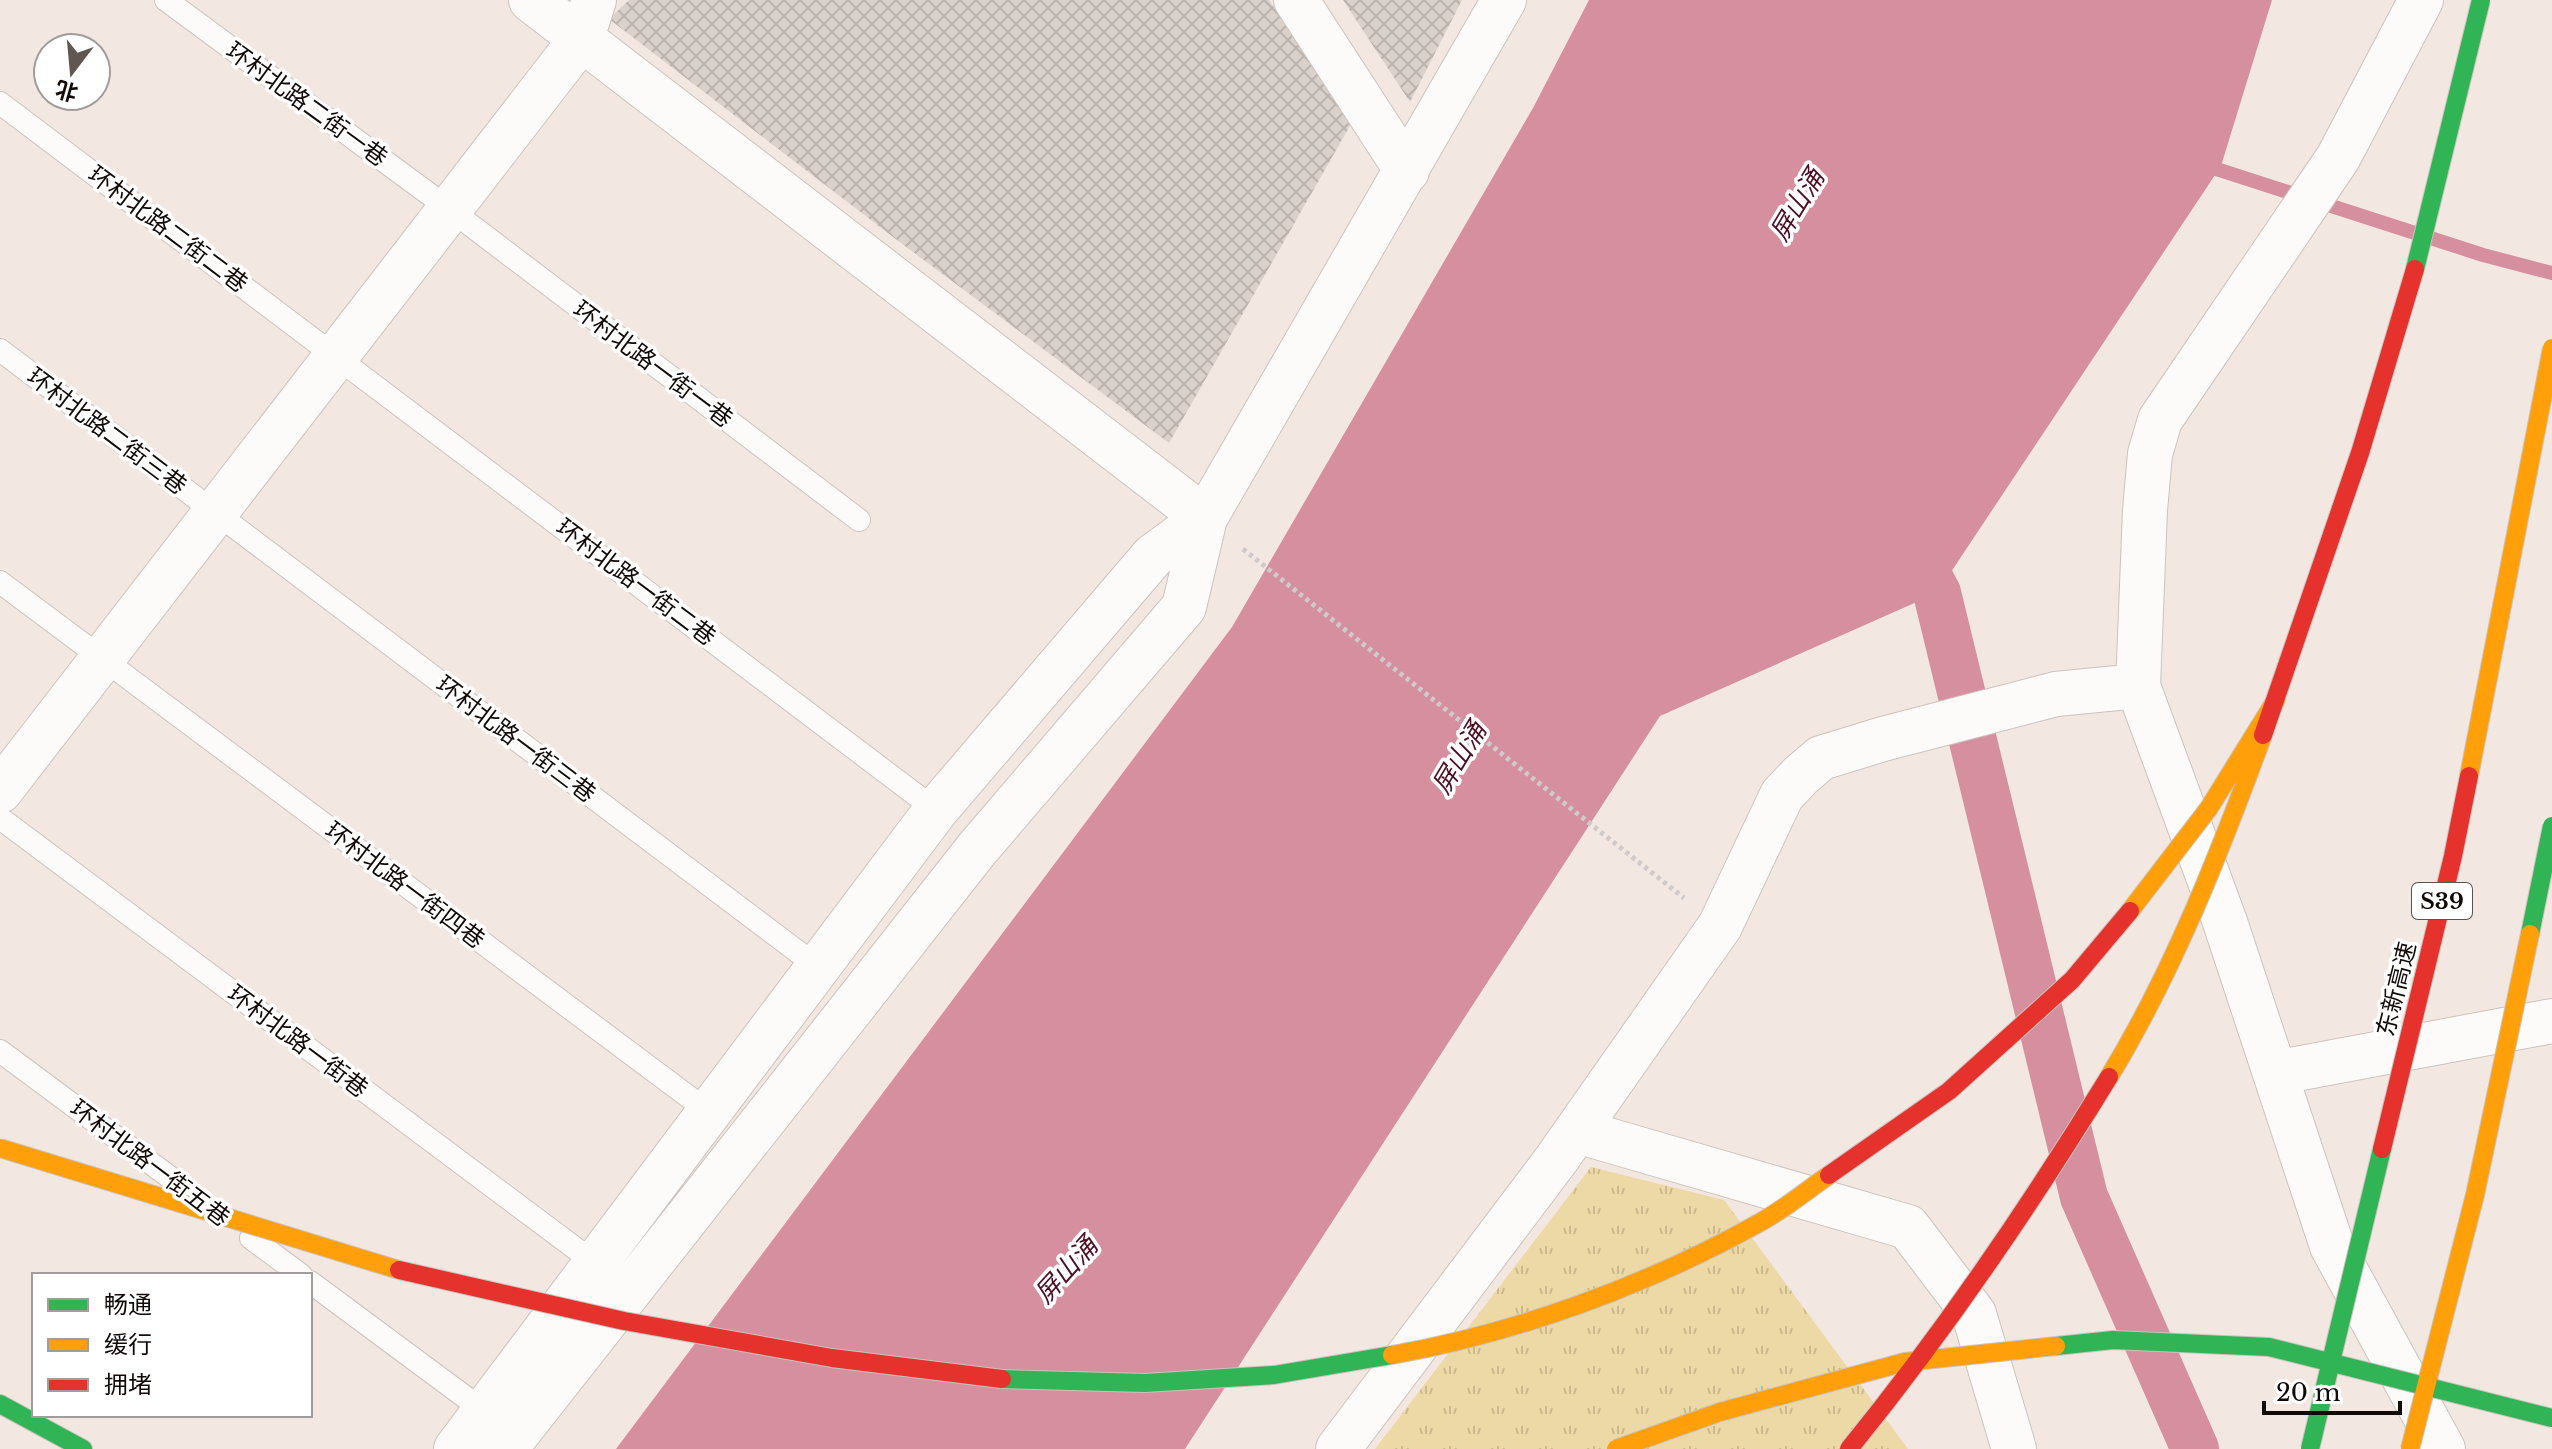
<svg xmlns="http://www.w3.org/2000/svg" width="2552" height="1449" viewBox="0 0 2552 1449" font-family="'Libre Baskerville','Noto Sans SC',serif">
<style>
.grass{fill:url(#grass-tufts)}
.water{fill:#d58f9e}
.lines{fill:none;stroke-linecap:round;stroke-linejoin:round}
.stream{stroke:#d58f9e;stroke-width:14}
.canal{stroke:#d58f9e;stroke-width:48}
.building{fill:url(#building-cross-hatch)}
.lane-casing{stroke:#ccc3be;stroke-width:24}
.street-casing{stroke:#ccc3be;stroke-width:46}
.fast-casing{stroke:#ccc3be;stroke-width:20}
.path{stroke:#cecbca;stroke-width:5;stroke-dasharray:4 4;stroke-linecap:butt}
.lane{stroke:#fdfbfa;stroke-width:22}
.street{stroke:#fdfbfa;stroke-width:44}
.fast{stroke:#30b455;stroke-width:18}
.fast-bridge-casing{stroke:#ccc3be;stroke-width:20;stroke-linecap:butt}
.slow-bridge-casing{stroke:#ccc3be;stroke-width:20;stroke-linecap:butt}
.jam-bridge-casing{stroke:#ccc3be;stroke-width:20;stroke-linecap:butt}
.fast-bridge{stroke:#30b455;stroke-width:18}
.slow-bridge{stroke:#ff9f0a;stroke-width:18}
.jam-bridge{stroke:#e5322d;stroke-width:18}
.labels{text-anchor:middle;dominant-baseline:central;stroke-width:7;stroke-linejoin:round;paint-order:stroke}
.shield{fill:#fff;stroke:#585451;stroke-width:2}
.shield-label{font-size:22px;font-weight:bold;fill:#110a07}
.street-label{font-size:24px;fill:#110a07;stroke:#fff}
.water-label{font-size:26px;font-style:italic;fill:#4c0f24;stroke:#fff}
</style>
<defs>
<pattern id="grass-tufts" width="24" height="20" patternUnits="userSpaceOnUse" patternTransform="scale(2)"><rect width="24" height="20" fill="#edd9a5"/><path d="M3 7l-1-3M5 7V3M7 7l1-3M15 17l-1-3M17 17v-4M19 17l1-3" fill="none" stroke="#cab98d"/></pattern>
<pattern id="building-cross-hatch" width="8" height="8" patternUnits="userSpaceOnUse" patternTransform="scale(2)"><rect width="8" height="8" fill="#dad1cb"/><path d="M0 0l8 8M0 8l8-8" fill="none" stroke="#bab2ad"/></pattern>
</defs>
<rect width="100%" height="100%" fill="#f3e7e1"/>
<path class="grass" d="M1591 1167 1724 1200 1908 1449H1375Z"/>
<path class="water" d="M1589 0H2272L2221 166 1937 593 1660 716 1185 1449H616L1232 627 1533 108Z"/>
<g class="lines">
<path class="stream" d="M2201 164 2483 255 2552 273"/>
<path class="canal" d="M1906 535 1937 593 2084 1197 2195 1449"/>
</g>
<path class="building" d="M629 0H1269L1351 124 1169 443 897 240 609 19Z
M1343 0H1462L1410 102Z"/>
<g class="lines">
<g class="lane-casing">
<path id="lane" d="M166 0 448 208 859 520
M0 103 936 810
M0 350 818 967
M0 582 709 1112
M0 818 595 1263
M0 1051 191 1193
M251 1238 301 1275
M310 1282 484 1411"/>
</g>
<g class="street-casing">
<path id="street" d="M531 0 1205 518
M1296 0 1407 171
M2421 0 2338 158 2160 420 2150 454 2145 510 2138 686 2225 922 2332 1246 2443 1449
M0 791 582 38 594 0
M2275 1073 2552 1021
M1577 1131 1908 1227 1974 1314 2014 1449
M456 1449 936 810 1153 556 1205 518
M505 1449 977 849 1184 607 1205 518 1504 0
M1338 1449 1556 1160 1720 926 1782 795 1800 776 1821 758 1883 739 2056 694 2138 686"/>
</g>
<g class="fast-casing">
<path id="fast" d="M0 1404 83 1449"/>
</g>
<path class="path" d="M1243 549 1684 898"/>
<use href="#lane" class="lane"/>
<use href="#street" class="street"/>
<use href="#fast" class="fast"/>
<g class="fast-bridge-casing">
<path id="fast-bridge" d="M2415 269 2481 0
M2530 934 2552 826
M2056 1346 2113 1340 2269 1347 2552 1418
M1002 1379 1145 1383 1274 1375 1392 1355
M2310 1449 2382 1149"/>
</g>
<g class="slow-bridge-casing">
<path id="slow-bridge" d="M2469 776 2552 348
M2130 911 2209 808 2276 700
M2109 1077C2174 970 2220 852 2263 735
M0 1148 399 1270
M1392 1355C1517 1333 1648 1285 1759 1223 1783 1210 1806 1191 1829 1175
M1616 1449 1720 1412 1905 1362 2056 1346
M2410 1449 2475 1195 2530 934"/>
</g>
<g class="jam-bridge-casing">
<path id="jam-bridge" d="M2263 735 2360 453 2415 269
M2382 1149 2453 856 2469 776
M1829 1175 1949 1091 2072 980 2130 911
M399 1270 624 1321 832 1358 1002 1379
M1849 1449C1945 1331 2030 1206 2109 1077"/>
</g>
<use href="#fast-bridge" class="fast-bridge"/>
<use href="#slow-bridge" class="slow-bridge"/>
<use href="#jam-bridge" class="jam-bridge"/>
</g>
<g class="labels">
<rect class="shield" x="2412" y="883" width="60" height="36" rx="6"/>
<g class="shield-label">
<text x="2442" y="901">S39</text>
</g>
<g class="street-label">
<text transform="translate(307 104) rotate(36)">环村北路二街一巷</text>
<text transform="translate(168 229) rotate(37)">环村北路二街二巷</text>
<text transform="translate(653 364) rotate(37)">环村北路一街一巷</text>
<text transform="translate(107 431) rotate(37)">环村北路二街三巷</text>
<text transform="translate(636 582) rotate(37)">环村北路一街二巷</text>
<text transform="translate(516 739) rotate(37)">环村北路一街三巷</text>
<text transform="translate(405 885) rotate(37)">环村北路一街四巷</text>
<text transform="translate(2396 989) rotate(-76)">东新高速</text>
<text transform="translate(298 1041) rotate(37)">环村北路一街巷</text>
<text transform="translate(150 1163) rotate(37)">环村北路一街五巷</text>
</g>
<g class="water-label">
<text transform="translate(1797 205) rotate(-59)">屏山涌</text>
<text transform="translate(1459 758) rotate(-59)">屏山涌</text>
<text transform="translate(1066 1270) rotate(-48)">屏山涌</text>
</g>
</g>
<rect x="32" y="1273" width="280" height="144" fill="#ffffff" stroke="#a09d9c" stroke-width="2"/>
<rect x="48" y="1299" width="40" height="12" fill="#30b455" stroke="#a09d9c" stroke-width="2"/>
<text x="104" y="1313" font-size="24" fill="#110a07">畅通</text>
<rect x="48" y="1339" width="40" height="12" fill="#ff9f0a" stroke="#a09d9c" stroke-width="2"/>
<text x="104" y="1353" font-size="24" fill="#110a07">缓行</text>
<rect x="48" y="1379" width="40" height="12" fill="#e5322d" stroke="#a09d9c" stroke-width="2"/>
<text x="104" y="1393" font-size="24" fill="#110a07">拥堵</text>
<g transform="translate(72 72) rotate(196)"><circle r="38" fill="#ffffff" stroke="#a09d9c" stroke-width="2"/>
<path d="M0-6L14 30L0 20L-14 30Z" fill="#605753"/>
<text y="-12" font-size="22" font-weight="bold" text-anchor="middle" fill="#110a07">北</text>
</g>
<path d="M2264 1401v12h136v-12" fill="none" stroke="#110a07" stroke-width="4"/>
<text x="2276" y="1401" font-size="24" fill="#110a07" stroke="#ffffff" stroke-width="6" paint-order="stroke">20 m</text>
</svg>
